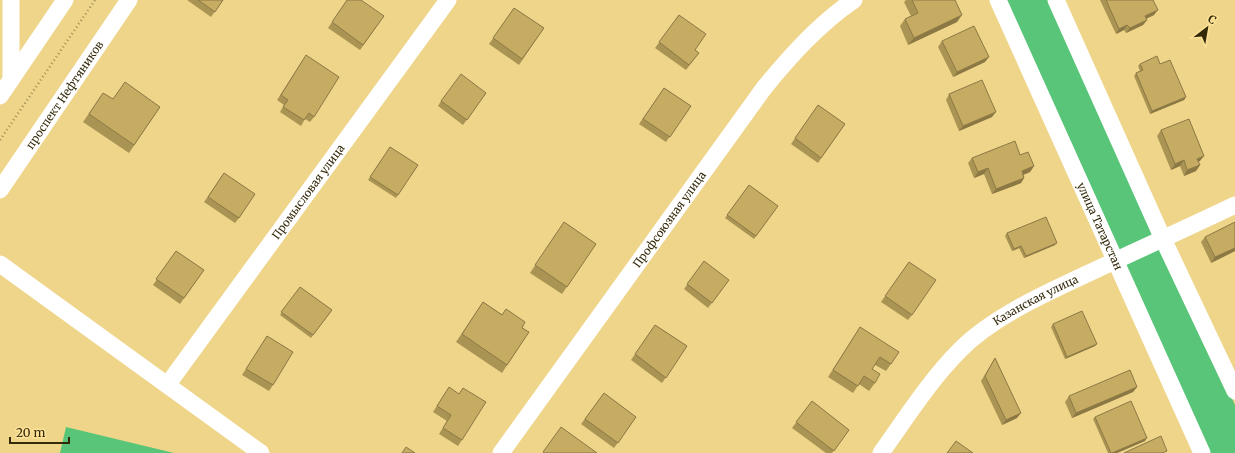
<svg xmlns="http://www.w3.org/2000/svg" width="1235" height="453" viewBox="0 0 1235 453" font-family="Merriweather,serif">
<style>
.green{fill:#59c578}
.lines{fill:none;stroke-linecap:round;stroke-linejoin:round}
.path{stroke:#9f8c53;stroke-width:2.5;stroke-dasharray:1 3;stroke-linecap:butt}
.street{stroke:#fff;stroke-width:17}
.wall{fill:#aa9454}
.shaded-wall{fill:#8b7845}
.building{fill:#c6ac62;stroke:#8b7845}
.labels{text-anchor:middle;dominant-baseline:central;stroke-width:3;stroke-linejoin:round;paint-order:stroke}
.street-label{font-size:11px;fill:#332909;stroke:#fde297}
</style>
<rect width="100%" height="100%" fill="#efd58a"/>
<path class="green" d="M998 0H1048L1235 405V453H1207Z
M66 427 174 453H60Z"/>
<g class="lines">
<path class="path" d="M0 140 95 0"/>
<g class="street">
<path id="s1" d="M998 0 1202 453"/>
<path d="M1056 0 1163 239 1235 391"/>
<path d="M11 80V0"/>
<path d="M0 96 65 0"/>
<path id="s2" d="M0 190 129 0"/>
<path d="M0 264 261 453"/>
<path id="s3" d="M168 384 448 0"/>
<path id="s4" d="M501 453 764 88C791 55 819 24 854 0"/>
<path id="s5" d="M881 453C906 418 930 380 960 350 992 317 1048 292 1089 273 1138 250 1187 228 1235 205"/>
</g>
</g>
<path class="wall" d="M187 0H223L211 17Z
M347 0 384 16 360 50 328 28Z
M906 0H955L957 22 908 45 900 26 905 19 911 16 904 2Z
M1100 0H1153L1154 15 1146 19 1147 20 1143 25 1126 33 1124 30 1116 34Z
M514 8 544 28 519 65 489 44Z
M679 15 695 50 699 53 686 70 655 48Z
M942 41 985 62 953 77 938 47Z
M302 61 314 117 310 122 305 119 301 126 280 112 284 105 277 100Z
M1140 64H1160L1186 97 1184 100 1150 114 1134 76 1136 73 1140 71 1138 66Z
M664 88 691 106 666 142 639 124Z
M103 93 113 99 160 107 129 153 83 122Z
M486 93 463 125 438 106 441 101Z
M949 94 992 117 959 131 946 100Z
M818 105 845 124 818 163 791 144Z
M1161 130 1200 161 1198 162 1200 165 1196 171 1184 176 1180 166 1171 170 1157 136Z
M390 147 418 165 396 198 368 180Z
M1020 155 1034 166 1030 172 1023 175 1024 178 1021 183 992 194 984 174 974 178 968 163 972 158Z
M224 173 239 218 235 223 204 202Z
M749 185 778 206 754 239 725 218Z
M564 222 596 244 562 294 530 273Z
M1235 222V251L1211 263 1201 242 1205 237Z
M1007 233 1055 245 1024 258 1019 248 1012 251 1005 236Z
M176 251 204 270 180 304 153 285Z
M704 261 729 280 708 308 684 289Z
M909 262 912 315 908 320 881 302Z
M300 287 332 310 311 338 280 315Z
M483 302 529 332 502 373 456 342Z
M1053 324 1095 346 1065 359 1051 327Z
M655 325 687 346 662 383 631 360Z
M860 327 891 364 886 371 875 365 872 369 875 383 869 391 859 384 853 393 828 377Z
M267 336 273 385 269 391 242 375Z
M995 358 1017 418 1002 425 981 381Z
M1137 387 1133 392 1072 418 1065 402 1069 396Z
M445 393 462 440 458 446 439 434 447 421 433 412Z
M604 393 636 417 614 448 581 424Z
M812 401 849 430 832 453H826L792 428Z
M1095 417 1145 441 1117 453H1108L1093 419Z"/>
<path class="shaded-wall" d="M1158 10 1154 15 1141 21 1145 16Z
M962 15 957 22 908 45 914 38Z
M1147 20 1143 25 1126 33 1130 28Z
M1127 25 1124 30 1116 34 1119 29Z
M989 57 985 62 953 77 957 72Z
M1186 97 1184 100 1150 114 1152 111Z
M996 112 992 117 959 131 963 126Z
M1204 156 1200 161 1193 164 1197 159Z
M1184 160 1180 166 1171 170 1175 164Z
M1200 165 1196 171 1184 176 1187 170Z
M1034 166 1030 172 1018 177 1022 171Z
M988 168 984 174 974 178 978 172Z
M1024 178 1021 183 992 194 996 189Z
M1057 243 1055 245 1024 258 1026 256Z
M1021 246 1019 248 1012 251 1014 249Z
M1235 248V251L1211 263 1215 257Z
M1097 344 1095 346 1065 359 1067 357Z
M1137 387 1133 392 1072 418 1076 413Z
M1021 413 1017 418 1002 425 1006 420Z
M1147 438 1145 441 1117 453H1112Z"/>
<path class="building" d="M198 0H223L215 12Z
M347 0H361L384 16 363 45 332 22Z
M912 0H955L962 15 914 38 905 19 918 13Z
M1106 0H1153L1158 10 1145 16 1147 20 1130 28 1127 25 1119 29Z
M514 8 544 28 522 59 493 38Z
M679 15 706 34 695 50 699 53 689 65 659 42Z
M974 26 989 57 957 72 942 41Z
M306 55 339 77 314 117 309 113 304 120 283 107 288 100 281 95Z
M1157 56 1160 64 1170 60 1186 97 1152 111 1136 73 1143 70 1140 64Z
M461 74 486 93 467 120 441 101Z
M982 80 996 112 963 126 949 94Z
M125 82 160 107 134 145 89 114 103 93 113 99Z
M664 88 691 106 670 137 643 119Z
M818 105 845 124 821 158 795 138Z
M1189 119 1204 156 1197 159 1200 165 1187 170 1184 160 1175 164 1161 130Z
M1015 141 1020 155 1028 152 1034 166 1022 171 1024 178 996 189 988 168 978 172 972 158Z
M390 147 418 165 398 195 370 177Z
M224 173 255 194 239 218 208 197Z
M749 185 778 206 756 236 727 215Z
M1046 217 1057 243 1026 256 1021 246 1014 249 1007 233Z
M564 222 596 244 567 287 535 265Z
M1235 222V248L1215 257 1205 237Z
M176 251 204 270 184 298 156 279Z
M704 261 729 280 712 303 687 284Z
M909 262 936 280 912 315 885 296Z
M300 287 332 310 313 335 281 312Z
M483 302 502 315 506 309 525 322 522 328 529 332 507 365 462 334Z
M1082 311 1097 344 1067 357 1053 324Z
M655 325 687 346 666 378 635 354Z
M860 327 899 352 891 364 880 357 872 369 880 374 875 383 864 376 858 386 833 370Z
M267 336 293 352 273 385 246 369Z
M995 358 1021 413 1006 420 985 376Z
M1130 370 1137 387 1076 413 1069 396Z
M449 387 459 394 463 388 486 402 462 440 443 428 451 415 437 406Z
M604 393 636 417 618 443 585 419Z
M812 401 849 430 834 451 796 422Z
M1131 401 1147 438 1112 453H1111L1095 417Z
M561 427 597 453H545L543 452Z
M1161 436 1167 451 1162 453H1124Z
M956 441 973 453H947Z
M406 447 415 453H402Z"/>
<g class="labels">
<g class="street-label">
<text stroke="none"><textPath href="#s2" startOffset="115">проспект Нефтяников</textPath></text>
<text stroke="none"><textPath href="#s3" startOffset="238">Промысловая улица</textPath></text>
<text stroke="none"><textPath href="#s4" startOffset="288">Профсоюзная улица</textPath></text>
<text stroke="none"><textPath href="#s1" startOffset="248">улица Татарстан</textPath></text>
<text stroke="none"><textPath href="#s5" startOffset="221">Казанская улица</textPath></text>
</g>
</g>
<g transform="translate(1207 28) rotate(31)" stroke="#fde297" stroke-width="3" paint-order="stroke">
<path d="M0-3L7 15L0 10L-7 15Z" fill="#332909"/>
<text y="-6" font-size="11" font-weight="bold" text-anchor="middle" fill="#332909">С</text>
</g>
<path d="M10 437v6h59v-6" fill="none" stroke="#332909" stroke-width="2"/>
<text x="16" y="437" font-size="12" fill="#332909" stroke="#fde297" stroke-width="3" paint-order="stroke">20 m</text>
</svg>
